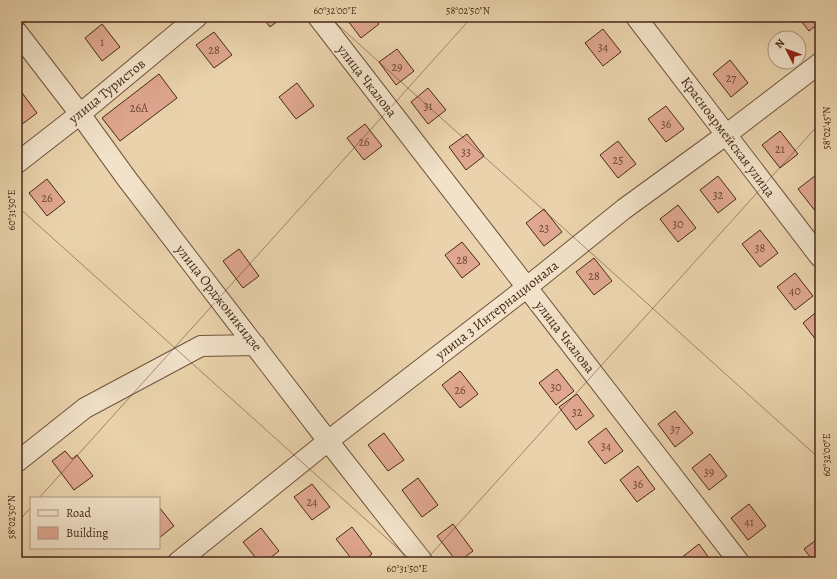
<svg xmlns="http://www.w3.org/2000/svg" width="837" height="579" viewBox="0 0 837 579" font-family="Alegreya,serif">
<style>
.building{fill:#dfa78f;stroke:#472918}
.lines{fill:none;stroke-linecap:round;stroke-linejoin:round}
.minor-casing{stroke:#70543d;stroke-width:22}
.minor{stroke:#f1e2c9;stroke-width:20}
.ticks{fill:none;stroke:#472918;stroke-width:1;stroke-opacity:0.45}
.labels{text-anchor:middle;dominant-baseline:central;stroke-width:3.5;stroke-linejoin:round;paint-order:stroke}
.number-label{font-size:12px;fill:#6d4836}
.street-label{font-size:14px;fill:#472918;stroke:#f1e2c9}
.neatline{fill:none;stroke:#472918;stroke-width:1.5}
.ticks-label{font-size:10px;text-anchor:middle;fill:#472918}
</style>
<rect width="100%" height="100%" fill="#ead3ac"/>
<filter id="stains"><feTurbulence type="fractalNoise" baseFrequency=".005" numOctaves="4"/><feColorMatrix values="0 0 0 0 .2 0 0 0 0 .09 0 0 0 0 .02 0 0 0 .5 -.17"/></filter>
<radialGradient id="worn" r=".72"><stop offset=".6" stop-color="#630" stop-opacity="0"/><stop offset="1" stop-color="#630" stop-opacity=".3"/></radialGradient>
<path class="building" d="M262 17H283L270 27Z
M345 17H373L379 24 361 38Z
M798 17H820V22L809 31Z
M102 24 120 47 102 61 85 38Z
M603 29 621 52 603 66 585 43Z
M214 32 232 55 214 68 196 45Z
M397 49 414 71 396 85 379 62Z
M730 60 748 83 731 97 713 74Z
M159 74 177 98 120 141 102 118Z
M297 83 314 106 296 119 279 97Z
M17 86 37 113 21 125 17 119Z
M428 88 446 110 428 124 411 102Z
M666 106 684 129 666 142 648 119Z
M365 124 382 146 364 160 347 138Z
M780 131 798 154 780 168 762 145Z
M467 134 484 156 466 170 449 147Z
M618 141 636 164 618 178 600 155Z
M816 175 820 180V209L816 212 798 189Z
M718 176 736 199 718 213 700 190Z
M47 179 65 202 47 216 29 193Z
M678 205 696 228 678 242 660 219Z
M544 209 562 232 544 246 526 223Z
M760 230 778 253 760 267 742 244Z
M462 242 480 264 462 278 445 255Z
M239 249 259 276 243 288 223 261Z
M594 258 612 281 594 295 576 272Z
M795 273 813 296 795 310 777 287Z
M820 309V345L803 323Z
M557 369 574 391 556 405 539 383Z
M460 371 478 394 460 408 442 385Z
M577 394 594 416 576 430 559 407Z
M675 411 693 433 675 447 658 424Z
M606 428 623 451 605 464 588 442Z
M384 433 404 460 388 471 368 445Z
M65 451 72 459 77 455 93 476 74 490 52 461Z
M710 454 727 476 709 490 692 468Z
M638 466 655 489 637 502 620 480Z
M418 478 438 505 422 517 402 490Z
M312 484 330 507 312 520 294 497Z
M749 504 766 526 748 540 731 518Z
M159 507 174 526 159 538Z
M453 524 473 551 458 562H457L437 536Z
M352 527 372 554 362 562H354L336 539Z
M261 528 279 551 265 562H259L243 542Z
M820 537V562H814L804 549Z
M699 544 712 562H684L681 558Z
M794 557 798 562H787Z"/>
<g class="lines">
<g class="minor-casing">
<path id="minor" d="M318 17 739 562
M636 17 820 257
M17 32 80 114 127 179 328 441 423 562
M17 163 80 114 197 17
M17 462 85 408 201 346 255 345
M178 562 328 441 526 288 624 209 727 134 820 63"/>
</g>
<use href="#minor" class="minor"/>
</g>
<path class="ticks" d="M329 17 820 459M17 31 29 17M17 206 413 562M39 498 472 17M17 523 31 507M424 562 820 123"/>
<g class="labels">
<g class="number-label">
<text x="102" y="42">1</text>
<text x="603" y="47">34</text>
<text x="214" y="50">28</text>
<text x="397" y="67">29</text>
<text x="731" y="78">27</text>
<text x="428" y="106">31</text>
<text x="139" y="108">26А</text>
<text x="666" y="124">36</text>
<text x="364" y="142">26</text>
<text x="780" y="149">21</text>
<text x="466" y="152">33</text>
<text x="618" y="160">25</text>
<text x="718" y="195">32</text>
<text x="47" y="198">26</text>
<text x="678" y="224">30</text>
<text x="544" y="228">23</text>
<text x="760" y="248">38</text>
<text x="462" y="260">28</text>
<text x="594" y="276">28</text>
<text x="795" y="291">40</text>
<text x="556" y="387">30</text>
<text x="460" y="390">26</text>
<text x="577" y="412">32</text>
<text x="675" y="429">37</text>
<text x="606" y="446">34</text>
<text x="709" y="472">39</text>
<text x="638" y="484">36</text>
<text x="312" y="502">24</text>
<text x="749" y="522">41</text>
</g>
<g class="street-label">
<text transform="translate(367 81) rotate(52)">улица Чкалова</text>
<text transform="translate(107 91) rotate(-39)">улица Туристов</text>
<text transform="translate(728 137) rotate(53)">Красноармейская улица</text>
<text transform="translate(219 298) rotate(52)">улица Орджоникидзе</text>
<text transform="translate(497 310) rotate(-38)">улица 3 Интернационала</text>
<text transform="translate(565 337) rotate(52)">улица Чкалова</text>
</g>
</g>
<rect width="837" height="579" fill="none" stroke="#ead3ac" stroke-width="44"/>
<rect x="30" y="497" width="130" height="52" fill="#f1e2c9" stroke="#ad9882"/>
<rect x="38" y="510" width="20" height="6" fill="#f1e2c9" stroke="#ad9882"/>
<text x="66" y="517" font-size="12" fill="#472918">Road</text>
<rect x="38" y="527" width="20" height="12" fill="#dfa78f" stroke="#ad9882"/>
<text x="66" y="537" font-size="12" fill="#472918">Building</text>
<g transform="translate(787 50) rotate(312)"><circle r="19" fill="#f1e2c9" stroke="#ad9882"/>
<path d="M0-3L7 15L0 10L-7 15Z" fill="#8f2418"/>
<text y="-6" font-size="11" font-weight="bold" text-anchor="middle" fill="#472918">N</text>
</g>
<rect x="22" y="22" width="793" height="535" class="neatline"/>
<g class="ticks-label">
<text x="335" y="14">60°32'00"E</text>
<text x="468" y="14">58°02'50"N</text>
<text transform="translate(826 128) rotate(-90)" y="4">58°02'45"N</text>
<text transform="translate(11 210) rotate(-90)" y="4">60°31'50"E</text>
<text transform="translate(826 455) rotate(-90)" y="4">60°32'00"E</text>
<text transform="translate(11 517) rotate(-90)" y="4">58°02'50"N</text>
<text x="407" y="572">60°31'50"E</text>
</g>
<rect width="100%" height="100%" filter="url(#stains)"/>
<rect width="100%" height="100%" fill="url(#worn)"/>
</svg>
